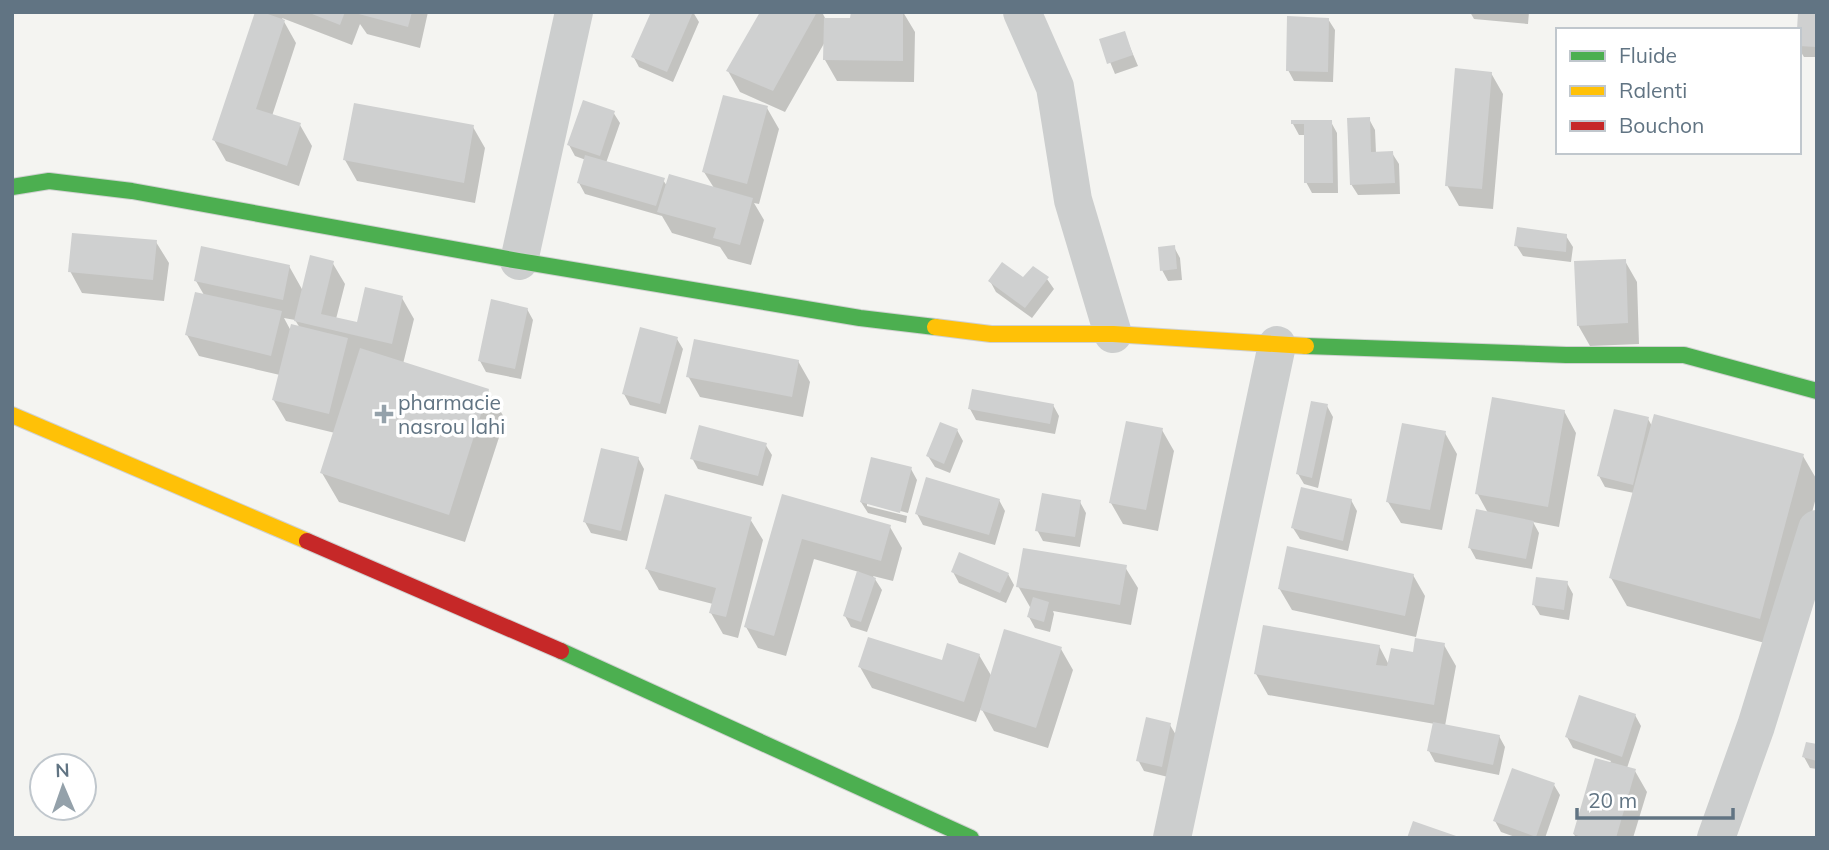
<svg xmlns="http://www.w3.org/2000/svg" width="1829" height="850" viewBox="0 0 1829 850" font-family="Mulish,sans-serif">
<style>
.shadow{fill:#0003;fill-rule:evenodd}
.building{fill:#cfd0d0}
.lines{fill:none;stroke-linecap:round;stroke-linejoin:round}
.fast-casing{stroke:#d0d1d1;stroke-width:18}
.slow-casing{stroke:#d0d1d1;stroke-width:18}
.jam-casing{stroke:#d0d1d1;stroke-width:18}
.street{stroke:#cccece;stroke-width:38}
.fast{stroke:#4caf50;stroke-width:16}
.slow{stroke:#ffc107;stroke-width:16}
.jam{stroke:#c62828;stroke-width:16}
.poi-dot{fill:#94a1aa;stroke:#fff;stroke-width:2.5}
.labels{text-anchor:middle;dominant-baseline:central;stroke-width:7;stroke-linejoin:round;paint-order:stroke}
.poi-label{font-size:21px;fill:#617483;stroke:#fff;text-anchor:start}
</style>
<rect width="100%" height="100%" fill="#f4f4f1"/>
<path class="shadow" d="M262 12H428L420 48 367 34 360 24 352 45 282 18 296 43 272 116 300 125 312 146 299 186 226 161 214 140Z
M653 12H693L699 22 673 82 639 67 633 56Z
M762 12H822L826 20H852V12H903L915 32 914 82 837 81 825 60 826 40 785 112 740 92 728 71Z
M1470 12H1529L1528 24 1474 19Z
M1817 12V57H1804L1799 49V30Z
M1328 19 1335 30 1333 82 1294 81 1288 70Z
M1124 33 1138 66 1115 74 1101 40Z
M1491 73 1503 94 1493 209 1459 206 1447 185Z
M767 108 779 129 759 204 754 203 764 220 751 265 728 259 720 247 672 233 662 216 585 194 579 183 586 160 575 156 569 145 613 112 620 123 606 163 663 180 667 186 714 188 704 172Z
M1369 119 1375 130 1376 153H1392L1399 164 1400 194 1358 195 1351 184Z
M1331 122 1337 133 1338 193H1312L1306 182V135H1299L1293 124Z
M473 127 485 148 475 203 357 181 345 160Z
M1566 236 1573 247 1571 262 1523 256 1516 245Z
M156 242 169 263 164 301 82 293 70 271Z
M1174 247 1180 258 1182 280 1168 281 1162 270Z
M1625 261 1637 282 1639 344 1590 346 1578 325Z
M332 262 345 284 336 319 359 324 402 298 414 319 403 364 488 390 505 419 465 542 339 502 322 473 335 433 286 421 273 399 280 375 199 356 187 335 204 295 196 281 289 266 303 291ZM284 318 295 320 300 328 291 331Z
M1047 279 1054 289 1032 318 996 292 990 281Z
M527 309 533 320 521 379 486 372 480 361Z
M677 339 683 349 666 414 630 405 624 394Z
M798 361 810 382 803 417 700 397 688 376Z
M1053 405 1059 416 1055 434 976 420 970 409Z
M1327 406 1333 417 1318 488 1304 484 1298 474Z
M1564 411 1576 433 1559 527 1533 522 1539 533 1532 569 1476 559 1470 548 1488 513 1477 493Z
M1648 419 1652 426 1803 456 1817 480V494L1776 646 1627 606 1611 578 1634 493 1605 487 1599 476Z
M957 430 963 441 950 473 935 467 928 456Z
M1162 430 1174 451 1158 531 1123 524 1111 503Z
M1445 433 1457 454 1442 530 1401 523 1388 502Z
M765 444 772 455 763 486 698 469 692 458Z
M638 458 644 469 627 541 591 533 585 522Z
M911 469 917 480 908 513 867 502V506L907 516 906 523 868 513 861 502Z
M783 497 890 527 902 548 893 581 873 576 882 590 867 632 851 627 845 616 859 572 814 559 786 656 758 648 746 627Z
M999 500 1005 511 995 545 923 525 917 514Z
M1351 500 1357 511 1348 551 1300 539 1293 528Z
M1080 502 1086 513 1080 547 1043 541 1037 530Z
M750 519 763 540 738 638 723 634 711 613 713 604 659 590 647 569Z
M1125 567 1138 588 1131 625 1053 611 1054 614 1050 632 1035 628 1029 617 1030 607 1018 586Z
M953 572 1008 574 1014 585 1006 603 959 583Z
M1413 575 1425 596 1416 637 1292 610 1279 588Z
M1567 583 1573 594 1569 620 1540 615 1534 605Z
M1444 645 1456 666 1445 726 1499 736 1505 747 1499 775 1435 762 1429 751 1435 724 1268 695 1256 674 1379 646 1389 665Z
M1061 649 1073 670 1048 748 994 731 981 708 976 722 872 688 860 667 943 662 979 655 992 677Z
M1635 715 1641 726 1627 768 1635 771 1647 792 1633 838H1576L1574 834 1611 761 1573 748 1567 737Z
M1170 725 1176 735 1168 777 1144 771 1138 760Z
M1817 746V769L1810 768 1804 757Z
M1554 785 1560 795 1545 838H1518L1501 832 1495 821Z"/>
<path class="building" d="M255 12H262L285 20 256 109 301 123 287 166 212 140Z
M307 12H345L340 25Z
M351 12H412L408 27Z
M651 12H693L667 72 631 57Z
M760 12H817L773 91 726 71Z
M851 12H903V61L823 60 824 18H850Z
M1798 12H1817L1816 47 1799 46V30H1797Z
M1287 16 1329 18 1328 72 1286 71Z
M1125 31 1133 55 1107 64 1099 39Z
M1455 68 1492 72 1482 189 1445 186Z
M723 95 768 106 747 184 702 172Z
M583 100 615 111 600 156 567 145Z
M354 103 474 125 464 183 343 160Z
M1370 117 1371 152 1393 151 1395 183 1350 185 1347 118Z
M1291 120H1332L1333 183H1304V124H1291Z
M585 155 665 178 656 206 577 183Z
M669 174 753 198 740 245 713 238 716 228 657 212Z
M1517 227 1567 234 1566 252 1514 246Z
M72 233 157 240 153 280 68 272Z
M1175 245 1177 269 1160 271 1158 247Z
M201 246 290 265 283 300 194 281Z
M310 255 334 261 321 314 357 322 365 287 403 296 392 344 294 321Z
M1626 259 1628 323 1577 326 1574 261Z
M1002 262 1023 277 1033 266 1049 277 1025 308 988 281Z
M195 292 282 311 271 356 185 335Z
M491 299 528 308 515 369 478 361Z
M291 324 348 338 329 414 272 400Z
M640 327 678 337 660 404 622 394Z
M694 339 799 360 792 397 686 377Z
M360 348 489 389 449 515 320 473Z
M972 389 1054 404 1050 424 968 409Z
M1492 397 1565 410 1548 507 1475 494Z
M1311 401 1328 404 1312 478 1296 474Z
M1614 409 1649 417 1633 485 1597 476Z
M1654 414 1804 454 1760 619 1609 578Z
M1126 421 1163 428 1146 510 1109 503Z
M940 422 958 429 944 464 926 456Z
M1402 423 1446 431 1430 510 1386 502Z
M699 425 767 443 758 476 690 459Z
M601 448 639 457 621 531 583 522Z
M871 457 912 467 900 513 860 502Z
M926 477 1000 499 989 535 915 514Z
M1301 487 1352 499 1343 541 1291 528Z
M1042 493 1081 500 1075 537 1035 531Z
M665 494 752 517 726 617 709 613 716 588 645 569Z
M782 494 891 525 881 561 802 539 774 636 744 627Z
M1476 509 1534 521 1526 559 1468 548Z
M1287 546 1414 574 1405 616 1278 589Z
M1023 548 1127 565 1120 605 1016 587Z
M959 552 1009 573 1000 593 951 572Z
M857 571 876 578 861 622 843 616Z
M1536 577 1568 581 1564 610 1532 605Z
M1033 597 1049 602 1044 622 1027 617Z
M1263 625 1380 645 1376 665 1387 666 1391 648 1413 652 1415 638 1445 643 1434 705 1254 674Z
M1004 629 1062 647 1036 728 980 710Z
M868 637 942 660 947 643 980 654 964 702 858 667Z
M1579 695 1636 714 1622 757 1565 737Z
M1146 717 1171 723 1162 767 1136 761Z
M1433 722 1500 735 1493 765 1427 751Z
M1806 742 1817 744V761L1802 757Z
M1595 758 1636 769 1616 838H1584L1573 834Z
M1512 768 1555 783 1536 837 1493 821Z
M1413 821 1459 837V838H1407Z"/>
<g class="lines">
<g class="fast-casing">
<path id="fast" d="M12 187 49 181 132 191 519 261 860 318 935 327
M1306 346 1566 355H1684L1817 391
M561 651 971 838"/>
</g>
<g class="slow-casing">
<path id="slow" d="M935 327 991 334H1113L1306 346
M12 415 307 541"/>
</g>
<g class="jam-casing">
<path id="jam" d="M307 541 561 651"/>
</g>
<path class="street" d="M1022 12 1055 87 1073 200 1113 334
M519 261 574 12
M1172 838 1277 345
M1716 838 1756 726 1817 529"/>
<use href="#fast" class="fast"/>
<use href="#slow" class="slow"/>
<use href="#jam" class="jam"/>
</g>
<path class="poi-dot" d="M380.5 403.5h7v7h7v7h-7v7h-7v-7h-7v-7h7z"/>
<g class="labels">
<g class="poi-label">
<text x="398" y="402">pharmacie<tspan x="398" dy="24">nasrou lahi</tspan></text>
</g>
</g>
<rect width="1829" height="850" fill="none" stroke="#617483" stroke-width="28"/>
<rect x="1556" y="28" width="245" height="126" fill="#ffffff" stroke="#c0c7cd" stroke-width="2"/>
<rect x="1570" y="51" width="35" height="10" fill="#4caf50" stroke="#c0c7cd" stroke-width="2"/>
<text x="1619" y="63" font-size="21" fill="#617483">Fluide</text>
<rect x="1570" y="86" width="35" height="10" fill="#ffc107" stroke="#c0c7cd" stroke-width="2"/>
<text x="1619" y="98" font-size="21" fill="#617483">Ralenti</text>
<rect x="1570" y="121" width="35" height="10" fill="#c62828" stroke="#c0c7cd" stroke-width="2"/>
<text x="1619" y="133" font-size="21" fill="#617483">Bouchon</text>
<g transform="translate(63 787) rotate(358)"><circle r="33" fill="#ffffff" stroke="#c0c7cd" stroke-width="2"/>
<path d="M0-5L12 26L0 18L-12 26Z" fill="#94a1aa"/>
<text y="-10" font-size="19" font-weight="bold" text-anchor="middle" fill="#617483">N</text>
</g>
<path d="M1577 808v10h156v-10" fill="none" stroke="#617483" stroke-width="3.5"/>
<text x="1588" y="808" font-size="21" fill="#617483" stroke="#ffffff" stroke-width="5" paint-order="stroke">20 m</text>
</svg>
